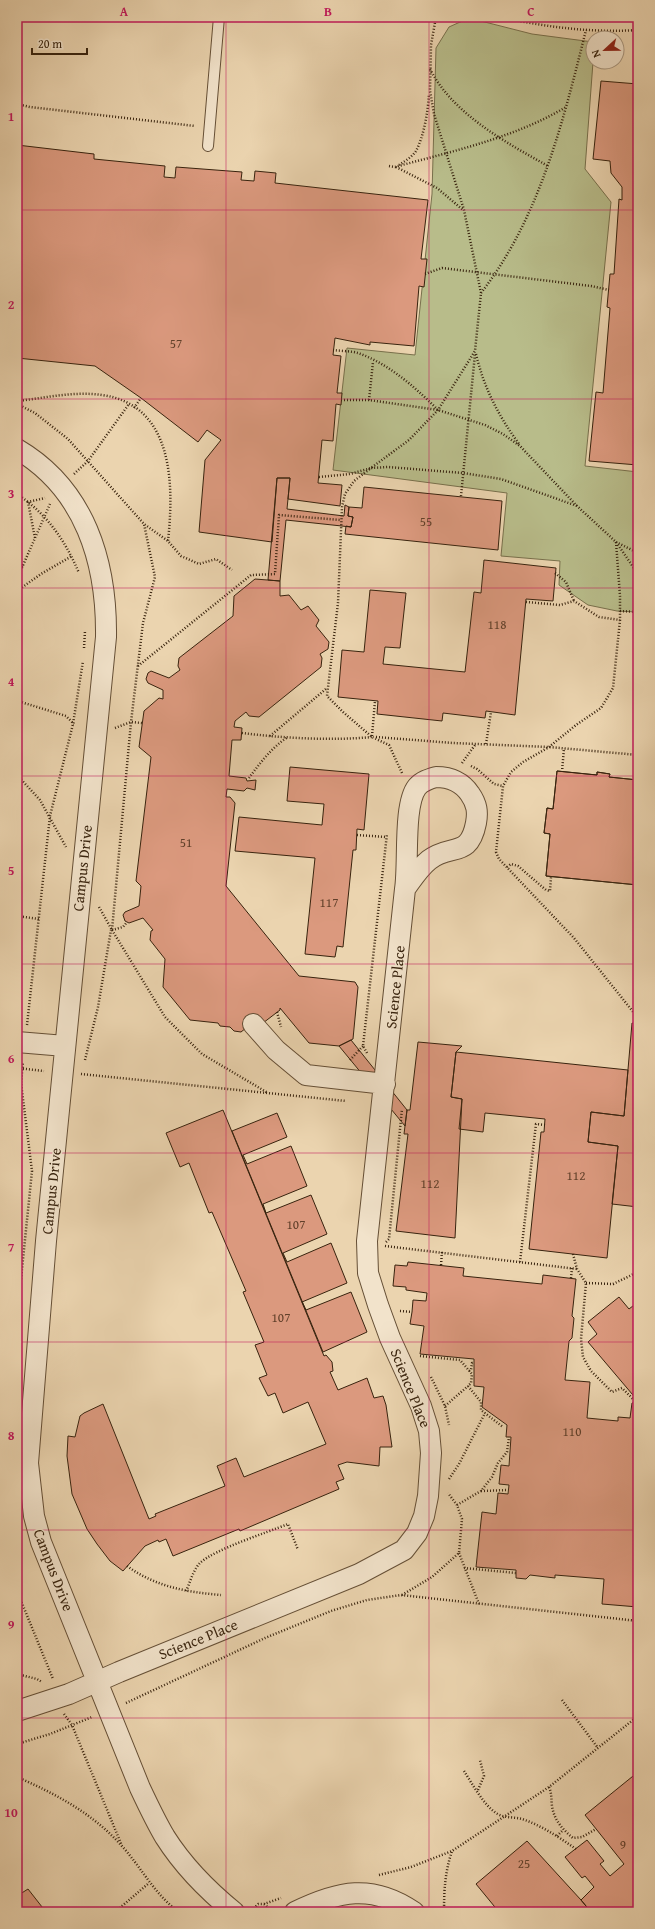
<svg xmlns="http://www.w3.org/2000/svg" width="655" height="1929" viewBox="0 0 655 1929" font-family="'Gentium Book Plus',serif">
<style>
.green{fill:#b8bc8a;stroke:#78704c}
.building{fill:#db997e;stroke:#38230e}
.lines{fill:none;stroke-linecap:round;stroke-linejoin:round}
.service-casing{stroke:#654f36;stroke-width:12}
.minor-casing{stroke:#654f36;stroke-width:22}
.path{stroke:#38230e;stroke-width:2.5;stroke-dasharray:1 2;stroke-linecap:butt}
.service{stroke:#f2e3cb;stroke-width:10}
.minor{stroke:#f2e3cb;stroke-width:20}
.grid{fill:none;stroke:#c2185b;stroke-width:1;stroke-opacity:0.55}
.labels{text-anchor:middle;dominant-baseline:central;stroke-width:3;stroke-linejoin:round;paint-order:stroke}
.number-label{font-size:13px;fill:#61402a}
.street-label{font-size:15px;fill:#38230e;stroke:#f2e3cb}
.neatline{fill:none;stroke:#c2185b;stroke-width:1.5}
.grid-label{font-size:13px;text-anchor:middle;font-weight:bold;fill:#c2185b}
</style>
<rect width="100%" height="100%" fill="#ebd4af"/>
<filter id="stains"><feTurbulence type="fractalNoise" baseFrequency=".005" numOctaves="4"/><feColorMatrix values="0 0 0 0 .2 0 0 0 0 .09 0 0 0 0 .02 0 0 0 .5 -.17"/></filter>
<radialGradient id="worn" r=".72"><stop offset=".6" stop-color="#630" stop-opacity="0"/><stop offset="1" stop-color="#630" stop-opacity=".3"/></radialGradient>
<path class="green" d="M469 18 532 34 593 42V62L585 169 611 202 585 466 638 472V612L617 611 588 605 559 585 560 561 501 556 507 493 333 470 347 348 415 355 432 194 436 48 449 27Z"/>
<path class="building" d="M601 81 638 84V465L589 461 596 392 603 393 610 308 607 307 610 274H614L619 199 622 200V187L611 173 610 161 593 159Z
M17 145 94 154V159L165 166 164 177 175 178 176 167 242 172 241 180 254 181 255 171 276 173 275 183 428 200 421 259H427L424 287 419 286 414 346 370 342V345L335 338 333 355 341 356 337 393H342L341 405 336 404 333 441 322 440 318 483 342 485 340 506 288 499 290 478H277L272 542 199 532 205 460 221 440 207 430 198 442 141 398 95 366 17 358Z
M277 478H290L287 509 344 516 345 505 349 507 348 516 353 517 351 527 286 520 280 581 268 580Z
M364 487 502 501 498 550 345 534 346 526 351 527 353 517 348 516 349 507 362 508Z
M484 560 556 568 553 601 526 599 515 715 486 711 485 718 443 713 442 721 377 714 378 701 338 697 342 650 364 652 370 590 406 593 400 648 385 647 383 664 465 672 474 592 481 593Z
M255 579 280 581V596L289 595 301 610 308 606 319 620 316 626 329 642 328 649 320 654 322 658 321 667 259 717 249 716 246 712 235 721 234 727 242 728 241 740H232L229 776 246 778 247 781 256 780 255 790 247 788 244 791 227 789 226 797H230L235 803 226 886 299 976 355 982 358 987 353 1039 339 1046 309 1043 280 1008V1010L263 1023 256 1020 241 1032 234 1031 230 1027 220 1026 218 1023 190 1020 163 987 165 959 150 940 151 931 153 930 143 918 129 923 125 921 123 915 125 912 139 906 141 886 136 881 151 757 139 747 144 711 159 698 163 699V690L148 683 146 679 148 673 151 671 169 678 180 670 178 666 179 658 233 616 234 596Z
M290 767 369 774 364 830 357 829 356 850H353L343 947 337 946 335 957 305 954 315 858 235 851 239 817 322 825 324 804 287 801Z
M557 771 597 775V772L610 774 609 777 638 780V885L546 876 550 834 544 833 547 808 553 809Z
M557 771 597 775V772L610 774 609 777 638 780V885L546 876 550 834 544 833 547 808 553 809Z
M638 968V996L635 995Z
M638 968V996L635 995Z
M632 1023 638 1024V1207L612 1204 618 1146 588 1142 591 1112 624 1116Z
M351 1040 407 1110 405 1126 339 1046Z
M418 1042 462 1046 456 1052 451 1097 462 1099 455 1238 396 1231 408 1134H404L407 1110H410Z
M456 1052 628 1070 624 1116 591 1112 588 1142 618 1146 607 1258 529 1249 541 1132H544L545 1119 485 1113 483 1132 459 1129 462 1099 451 1097Z
M223 1110 324 1356 326 1355 332 1362 333 1371 330 1372 338 1390 367 1378 374 1398 383 1396 386 1405 392 1447H380L379 1466 347 1462 338 1465 344 1479 336 1482 339 1489 240 1531 239 1529 173 1556 166 1539 159 1542 158 1540 145 1546 123 1571 110 1561 97 1544 87 1529 72 1494 67 1456 68 1436 75 1437 80 1416 84 1413 103 1404 149 1519 156 1516 155 1514 225 1486 217 1466 236 1458 244 1477 326 1444 308 1402 283 1413 275 1393 268 1396 259 1378 267 1375 255 1345 264 1342 243 1292 246 1291 212 1212 209 1213 189 1163 180 1167 166 1133Z
M277 1113 287 1137 243 1155 247 1164 291 1146 307 1186 263 1204 266 1213 311 1195 327 1234 283 1253 287 1262 331 1243 347 1283 302 1302 306 1310 351 1292 367 1332 323 1352 232 1131Z
M408 1262 464 1268 463 1276 542 1284 543 1275 576 1279 572 1316 574 1318 572 1338 569 1341 565 1380 590 1382 587 1418 618 1421V1417L630 1418 632 1403 638 1402V1607L602 1604 604 1579 555 1575V1578L530 1575 526 1579 516 1578V1570L476 1567 482 1512 496 1514 498 1493 508 1494 509 1485 499 1484 501 1465 509 1466 511 1437H506L507 1425 482 1407 484 1387 474 1386V1359L420 1354 424 1326 410 1324 412 1312 413 1300 426 1301 427 1293 406 1290V1287L393 1286 395 1265 407 1266Z
M619 1297 629 1309 638 1302V1401L588 1342 597 1334 588 1322Z
M638 1772V1908L633 1912H591L581 1900 594 1887 585 1876 582 1878 565 1857 587 1840 604 1861 600 1864 610 1876 624 1864 585 1815Z
M527 1841 581 1900 591 1912H499L476 1884Z
M28 1889 46 1912H17V1896Z"/>
<g class="lines">
<g class="service-casing">
<path id="service" d="M208 146 219 17"/>
</g>
<g class="minor-casing">
<path id="minor" d="M17 449C85 489 107 562 106 637L46 1241 28 1463 34 1516 41 1542 140 1788C148 1805 156 1822 165 1837 184 1867 207 1890 234 1912
M436 777C451 777 462 782 470 794 477 804 478 812 476 823 469 859 451 843 429 860 419 868 413 878 405 889 409 864 403 805 417 787 422 781 429 779 436 777Z
M253 1024 276 1050 306 1075 385 1084
M17 1042 65 1046
M17 1711 69 1694 119 1672 359 1574 404 1550 417 1533 424 1516 428 1496 431 1453 429 1431 421 1406 390 1338 378 1305 368 1273 367 1241 405 889
M295 1912C338 1891 372 1883 414 1912"/>
</g>
<path class="path" d="M500 17C546 27 591 33 638 30
M430 69C453 114 505 142 548 166
M17 104 30 107 195 126
M399 165C405 161 412 157 416 151 424 136 428 111 429 94
M389 166 395 167C453 151 514 138 566 107
M396 167 437 188 463 210
M425 274 442 268 591 286 609 290
M481 293C540 217 563 122 586 30
M333 350C341 351 351 351 358 353 389 364 415 387 438 410
M476 354C484 388 498 415 519 444
M341 400H369L438 410 485 425 503 434 520 446 577 506 616 542 638 574
M369 400 373 362
M17 401C45 398 74 391 102 395 174 405 174 485 168 541
M17 404 35 413 68 439 144 524 168 541 181 556 199 564 216 559 232 570
M134 408 141 398
M74 474 88 461 129 404
M319 477 350 474 371 468 409 440 438 410 475 351 481 293 464 210 434 114 430 91 431 45 436 17
M17 494C47 514 65 540 79 573
M461 496 475 354
M35 538 28 502 45 498
M616 542 620 596V620L613 688 601 708 576 725 549 747 523 762 511 772 503 786 496 852 499 859 574 938 638 1018
M616 542 638 553
M17 563 23 567
M555 573 566 582 574 601
M17 579 50 504
M17 591 41 574 72 556
M526 602 560 605 574 601 599 617 620 620
M620 611 638 612
M84 648 85 631
M138 666 251 575 275 574 279 515 341 520
M17 699 21 702 66 716 74 724
M115 728 131 722 142 723
M242 733C282 738 332 741 372 737
M270 736 327 688
M372 736 375 701
M376 737 453 743 549 747 638 755
M486 744 491 712
M462 763 475 745
M471 766 477 769 494 784 503 786
M562 772 564 748
M402 773 389 745 372 737 343 712 327 696 338 603 342 507 345 494 354 481 371 468 388 467 463 473 501 479 577 506
M17 775 40 800 66 847
M249 778C260 763 272 747 288 737
M357 835 386 837
M507 867 511 864 518 866 546 890 550 891 551 877
M99 907 112 930 131 722 143 623 155 577 144 524
M17 916 39 919
M112 930 165 1017 202 1054 268 1093
M112 930 123 927 127 922
M277 1012 281 1027
M27 1025 50 816 73 724 83 661
M367 1053 363 1046 387 834
M85 1060 98 1007 111 930
M350 1060 363 1046
M17 1068 44 1071
M81 1074 346 1101
M386 1242 389 1239 402 1109
M385 1246 577 1269
M573 1254 577 1269 586 1283 581 1339 583 1357 591 1371 612 1392 622 1388 637 1403
M520 1262 536 1124 545 1125
M441 1265 442 1252
M571 1278 572 1268
M586 1283 613 1284 638 1272
M400 1311 412 1312
M17 1318 32 1171 21 1083 23 1062
M420 1356 460 1360 472 1374 471 1383 468 1386 481 1402V1410L503 1427
M469 1371 471 1370 472 1363H474
M431 1377 445 1406 449 1425
M445 1406 468 1386
M449 1479 459 1464 485 1413
M481 1491 508 1490
M457 1505 481 1491 492 1477 498 1463 507 1452 509 1437
M459 1553 479 1604
M127 1566C156 1587 187 1592 221 1595
M464 1568 516 1573
M17 1591 53 1679
M186 1591C190 1583 193 1570 200 1563 215 1549 266 1533 288 1524L298 1550
M402 1595 432 1577 459 1553 462 1519 457 1505 448 1493
M17 1674 37 1679 42 1682
M562 1700 598 1748
M126 1703 265 1638 331 1611 367 1600 401 1595 638 1621
M64 1714 72 1725 122 1846
M17 1744 50 1734 92 1717
M464 1771C473 1785 483 1804 496 1813 505 1819 515 1816 525 1820 544 1827 560 1838 576 1849
M17 1777C56 1794 92 1813 121 1845 142 1868 154 1894 179 1912
M549 1787C552 1794 551 1799 552 1806 554 1820 563 1830 573 1838L582 1837 596 1829
M478 1790 484 1776 480 1760
M557 1836 563 1830
M379 1875 411 1867 452 1851 549 1787 638 1716
M264 1904 273 1912
M252 1911 258 1904H264L281 1898
M115 1912 149 1883
M444 1912C444 1890 445 1872 452 1851"/>
<use href="#service" class="service"/>
<use href="#minor" class="minor"/>
</g>
<path class="grid" d="M226 17V1912M429 17V1912M17 210H638M17 399H638M17 588H638M17 776H638M17 964H638M17 1153H638M17 1342H638M17 1530H638M17 1718H638"/>
<g class="labels">
<g class="number-label">
<text x="176" y="343">57</text>
<text x="426" y="521">55</text>
<text x="497" y="624">118</text>
<text x="186" y="842">51</text>
<text x="329" y="902">117</text>
<text x="576" y="1175">112</text>
<text x="430" y="1183">112</text>
<text x="296" y="1224">107</text>
<text x="281" y="1317">107</text>
<text x="572" y="1431">110</text>
<text x="623" y="1844">9</text>
<text x="524" y="1863">25</text>
</g>
<g class="street-label">
<text transform="translate(82 868) rotate(-84)">Campus Drive</text>
<text transform="translate(395 987) rotate(-84)">Science Place</text>
<text transform="translate(51 1191) rotate(-84)">Campus Drive</text>
<text transform="translate(411 1388) rotate(68)">Science Place</text>
<text transform="translate(54 1570) rotate(69)">Campus Drive</text>
<text transform="translate(198 1639) rotate(-22)">Science Place</text>
</g>
</g>
<rect width="655" height="1929" fill="none" stroke="#ebd4af" stroke-width="44"/>
<g transform="translate(605 50) rotate(248)"><circle r="19" fill="#f2e3cb" stroke="#a8967f"/>
<path d="M0-3L7 15L0 10L-7 15Z" fill="#8f2418"/>
<text y="-6" font-size="11" font-weight="bold" text-anchor="middle" fill="#38230e">N</text>
</g>
<path d="M32 48v6h55v-6" fill="none" stroke="#38230e" stroke-width="2"/>
<text x="38" y="48" font-size="12" fill="#38230e" stroke="#f2e3cb" stroke-width="3" paint-order="stroke">20 m</text>
<rect x="22" y="22" width="611" height="1885" class="neatline"/>
<g class="grid-label">
<text x="124" y="16">A</text>
<text x="328" y="16">B</text>
<text x="531" y="16">C</text>
<text x="11" y="121">1</text>
<text x="11" y="309">2</text>
<text x="11" y="498">3</text>
<text x="11" y="686">4</text>
<text x="11" y="875">5</text>
<text x="11" y="1063">6</text>
<text x="11" y="1252">7</text>
<text x="11" y="1440">8</text>
<text x="11" y="1629">9</text>
<text x="11" y="1817">10</text>
</g>
<rect width="100%" height="100%" filter="url(#stains)"/>
<rect width="100%" height="100%" fill="url(#worn)"/>
</svg>
